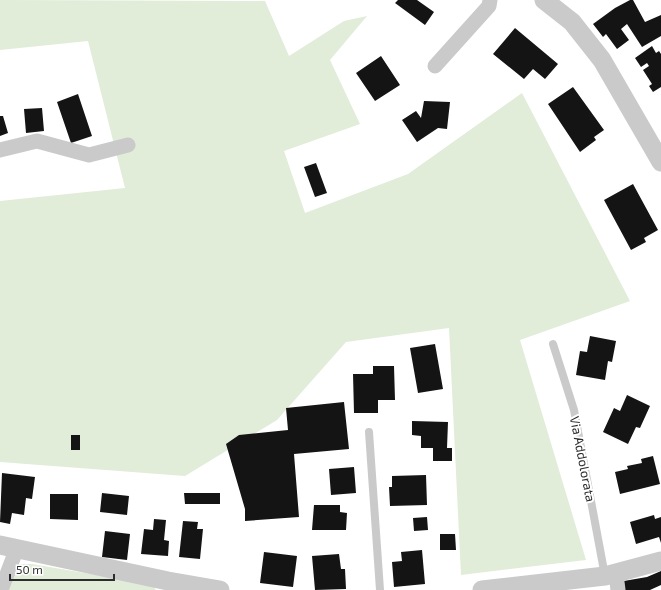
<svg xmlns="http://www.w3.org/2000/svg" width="661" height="590" viewBox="0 0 661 590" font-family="'Exo 2',sans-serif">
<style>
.green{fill:#e1ecd9}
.building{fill:#141414}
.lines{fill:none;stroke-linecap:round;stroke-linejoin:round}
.service{stroke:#cacaca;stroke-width:8}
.minor{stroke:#cacaca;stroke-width:15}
.tertiary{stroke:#cacaca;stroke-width:19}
.labels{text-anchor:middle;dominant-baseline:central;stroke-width:4;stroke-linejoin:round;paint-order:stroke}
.street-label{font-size:13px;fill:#2d2d2d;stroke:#fff}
</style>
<rect width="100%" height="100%" fill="#fff"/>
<path class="green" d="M0 0 265 1 289 56 344 21 367 16 330 60 360 124 284 151 305 213 408 174 522 93 630 301 520 340 586 560 461 575 449 328 346 342 277 420 185 476 0 462V201L125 188 88 41 0 50Z
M20 564H32L137 582 153 586 156 590H6L15 567Z"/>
<path class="building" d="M398 0H417L434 12 425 25 395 3Z
M630 0H633L645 22 661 15V36L642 47 627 24 621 29 629 40 617 49 606 34 603 37 593 24 615 8Z
M515 28 558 64 545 79 533 69 524 79 493 54Z
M652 46 656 53 659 51 661 54V87L653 92 649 86 652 84 643 70 649 66 647 63 641 67 635 58Z
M381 56 400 85 375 101 356 73Z
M573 87 604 130 594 137 596 140 580 152 548 104Z
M78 94 92 136 71 143 57 102Z
M424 101 450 102 447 129 438 128 417 142 402 120 416 111 421 118Z
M42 108 44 131 26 133 24 109Z
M0 116H3L8 133 0 136Z
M316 163 327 193 315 197 304 167Z
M633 184 658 230 644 238 646 242 631 250 604 200Z
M590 336 616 341 612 362 608 361 605 380 576 375 580 351 587 352Z
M435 344 443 389 418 393 410 348Z
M373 366H394L395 400H378V413H354L353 374H373Z
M627 395 650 406 640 428 636 427 628 444 603 432 614 408 620 411Z
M344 402 349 449 294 454 299 517 245 521V509L226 444 239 435 288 430 286 408Z
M412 421 448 422 447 448H452V461H433V448H421V436L412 435Z
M71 435H80V450H71Z
M653 456 660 484 620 494 615 472 628 469 627 466 642 463 641 459Z
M354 467 356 493 331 495 329 469Z
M2 473 35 477 32 499 26 498 24 515 12 513 10 524 0 522Z
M426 475 427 505 390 506 389 487H392V476Z
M102 493 129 496 127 515 100 512Z
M184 493H220V504H185Z
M50 494H78V520L50 519Z
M314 505H340V512L347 513 346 530H312Z
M654 515 655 519 661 517V543L659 537 636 544 630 522Z
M427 517 428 530 414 531 413 518Z
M154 519 166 520 164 540 169 541 168 556 141 554 144 529 153 530Z
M183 521 198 522 197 529H203L200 559 179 557Z
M105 531 130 534 127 560 102 557Z
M440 534H455L456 550H440Z
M422 550 425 584 394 587 392 562 402 561 401 552Z
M264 552 297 556 293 587 260 583Z
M339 554 341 569H345L346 589 315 590 312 556Z
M661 571V585L650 590H620L618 582 647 577Z"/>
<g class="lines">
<path class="service" d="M553 344 574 410 605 576
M369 432 380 590"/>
<path class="minor" d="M435 66 489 6 490 0
M0 150 37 141 89 155 128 145
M616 574 618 590
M1 590 17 548"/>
<path class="tertiary" d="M544 0 572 22 602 60 661 162
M0 545 168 581 220 590
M482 590 605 576 661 561"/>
</g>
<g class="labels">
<g class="street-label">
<text transform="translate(583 459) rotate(79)">Via Addolorata</text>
</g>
</g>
<path d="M10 574v6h104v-6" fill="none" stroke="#2d2d2d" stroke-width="2"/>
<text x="16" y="574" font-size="12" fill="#2d2d2d" stroke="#ffffff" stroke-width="3" paint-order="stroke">50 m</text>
</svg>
